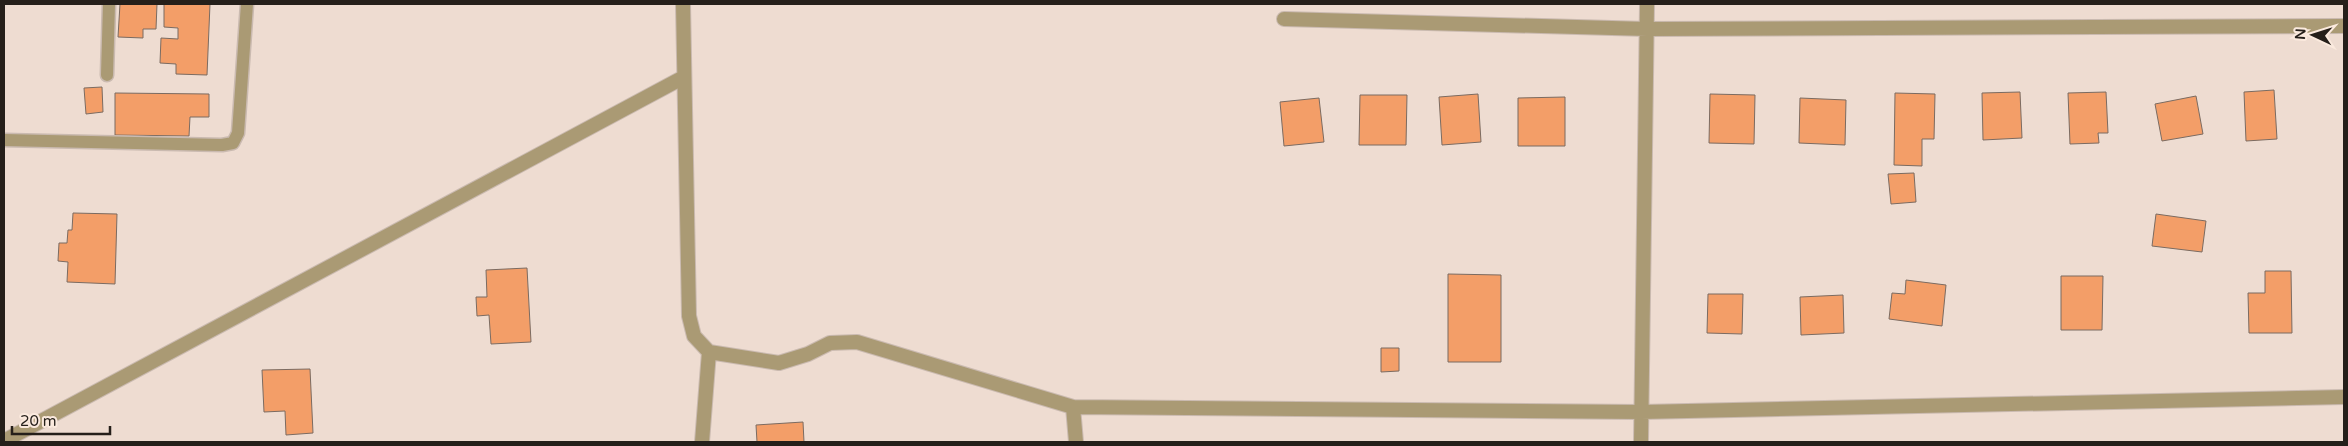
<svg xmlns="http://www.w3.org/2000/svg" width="2348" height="446" viewBox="0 0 2348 446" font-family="'Varela Round',sans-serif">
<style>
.building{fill:#f39e68;stroke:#7b6b61}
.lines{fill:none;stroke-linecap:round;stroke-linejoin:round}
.service-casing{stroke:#cabab0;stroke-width:15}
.minor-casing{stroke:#cabab0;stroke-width:16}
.service{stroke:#aa9a74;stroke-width:12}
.minor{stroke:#aa9a74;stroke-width:14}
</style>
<rect width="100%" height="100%" fill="#eedcd1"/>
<path class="building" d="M120 4H157L156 29H143V38L118 37Z
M164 4H210L207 75 176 74V64L160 63 161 38 178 39V28L164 27Z
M102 87 103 112 86 114 84 88Z
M2274 90 2277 139 2246 141 2244 92Z
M2020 92 2022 138 1983 140 1982 93Z
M2106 92 2108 133H2098L2099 143 2070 144 2068 93Z
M115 93 209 94V117H190L189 136 115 135Z
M1895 93 1935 94 1934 139H1922V166L1894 165Z
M1478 94 1481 142 1442 145 1439 97Z
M1710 94 1755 95 1754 144 1709 143Z
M1360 95H1407L1406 145H1359Z
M2196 96 2203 134 2162 141 2155 104Z
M1565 97V146H1518V98Z
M1319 98 1324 142 1284 146 1280 102Z
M1800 98 1846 100 1845 145 1799 143Z
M1914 173 1916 202 1891 204 1888 174Z
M73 213 117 214 115 284 67 282 68 262 58 261 59 243H67L68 230H72Z
M2156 214 2206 221 2202 252 2152 246Z
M527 268 531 342 491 344 489 315 477 316 476 297H487L486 270Z
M2265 271H2291L2292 333H2249L2248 293H2265Z
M1448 274 1501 275V362H1448Z
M2061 276H2103L2102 330H2061Z
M1906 280 1946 285 1942 326 1889 319 1892 293 1905 294Z
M1708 294H1743L1742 334 1707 333Z
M1843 295 1844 333 1801 335 1800 297Z
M1381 348H1399V371L1381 372Z
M310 369 313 433 286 435 285 411 264 412 262 370Z
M803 422 804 442H757L756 425Z"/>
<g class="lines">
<g class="service-casing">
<path id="service" d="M107 75 109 4
M4 140 222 145 233 143 238 133 247 4"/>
</g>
<g class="minor-casing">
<path id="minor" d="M683 4 689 316 694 336 709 352 779 363 808 354 830 343 857 342 1073 407 1076 442
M1284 19 1647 29 2344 26
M1073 407 1641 412 2344 397
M4 441 684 77
M702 442 709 352
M1641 442 1647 4"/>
</g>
<use href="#service" class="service"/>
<use href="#minor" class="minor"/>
</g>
<rect width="2348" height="446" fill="none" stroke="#251f1a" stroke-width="10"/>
<g transform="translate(2313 35) rotate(274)" stroke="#fbeade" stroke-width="4" paint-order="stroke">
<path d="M0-4L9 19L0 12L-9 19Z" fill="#251f1a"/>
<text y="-8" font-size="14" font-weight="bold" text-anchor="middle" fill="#251f1a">N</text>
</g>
<path d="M12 426v8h98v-8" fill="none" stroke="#251f1a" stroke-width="2.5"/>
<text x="20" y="426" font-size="15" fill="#251f1a" stroke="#fbeade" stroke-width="4" paint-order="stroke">20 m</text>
</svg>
